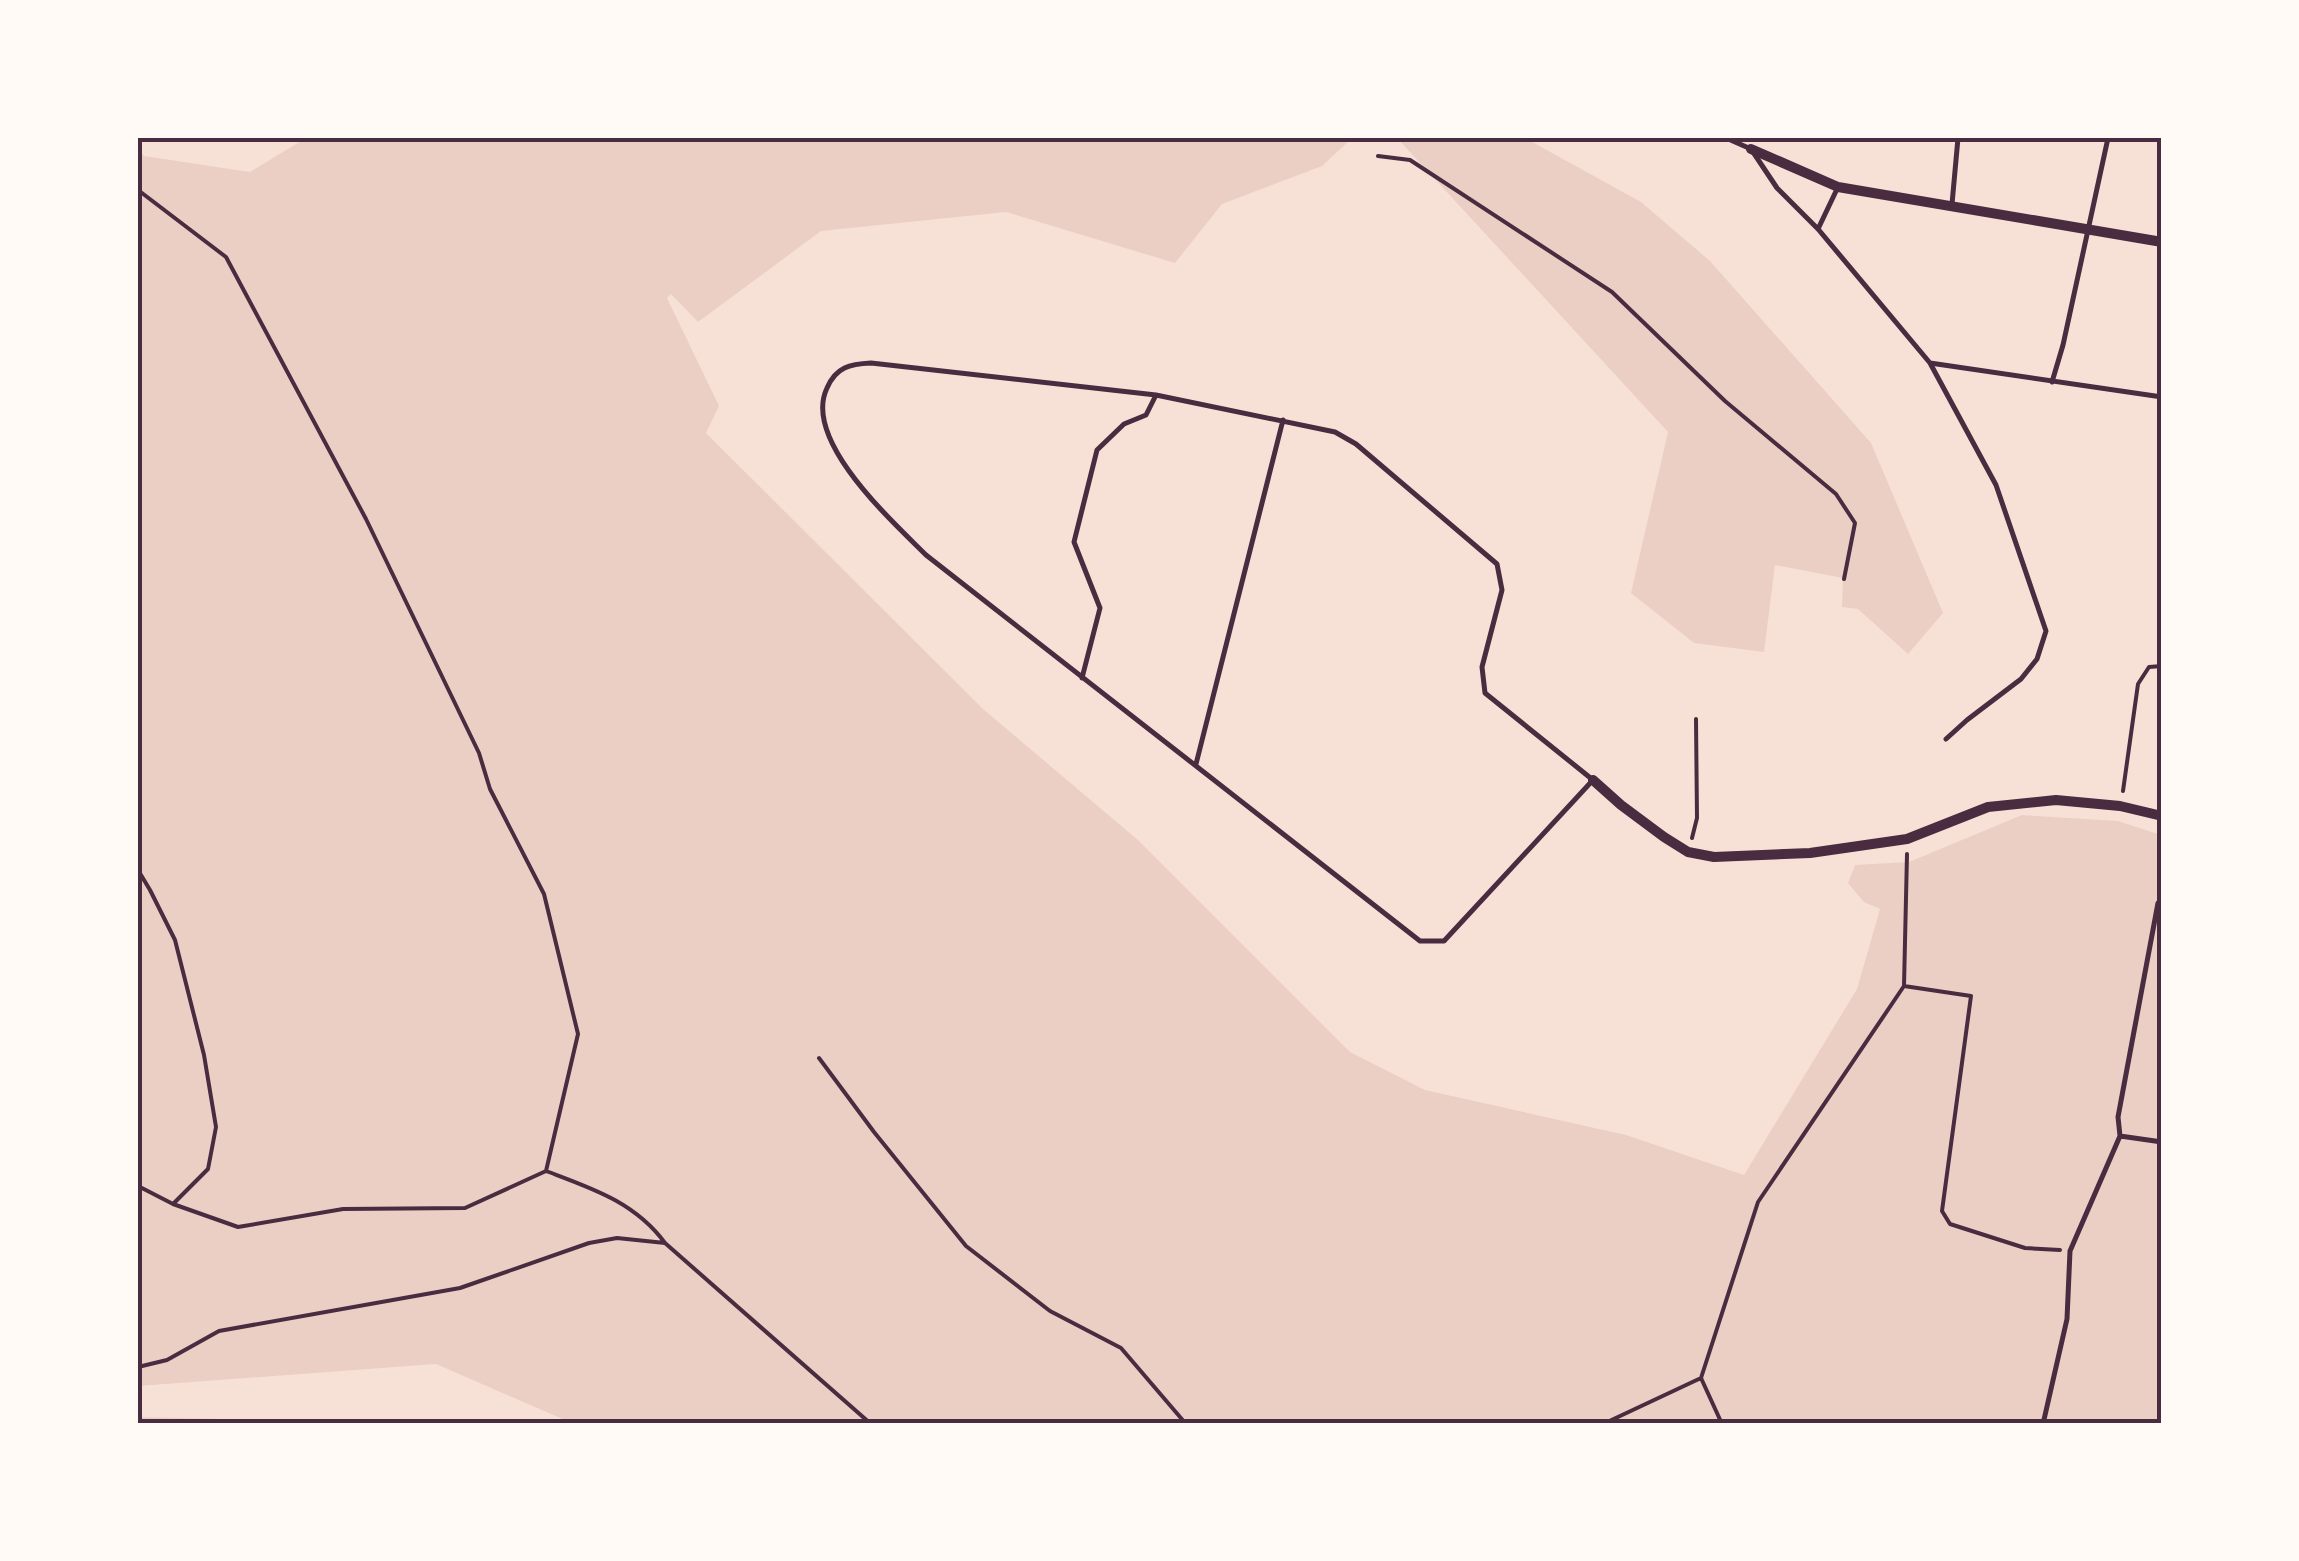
<svg xmlns="http://www.w3.org/2000/svg" width="2299" height="1561" viewBox="0 0 2299 1561" font-family="Inter,sans-serif">
<style>
.green{fill:#ebcfc5}
.lines{fill:none;stroke-linecap:round;stroke-linejoin:round}
.path{stroke:#4a2c40;stroke-width:4}
.service{stroke:#4a2c40;stroke-width:5}
.minor{stroke:#4a2c40;stroke-width:10}
.neatline{fill:none;stroke:#4a2c40;stroke-width:4}
</style>
<rect width="100%" height="100%" fill="#f7e1d7"/>
<path class="green" d="M306 138H1352L1322 166 1222 204 1175 263 1006 212 821 231 698 322 671 294 667 298 719 406 706 433 983 709 1138 840 1350 1052 1425 1090 1626 1135 1744 1175 1857 989 1880 909 1864 902 1848 883 1855 865 1909 862 2022 815 2118 821 2161 835V1423L574 1424 436 1364 138 1386V150L144 156 250 172Z
M1397 138H1525L1641 202 1710 261 1871 443 1943 613 1908 654 1858 609 1842 607 1843 578 1775 565 1764 652 1694 643 1631 593 1668 432Z
M138 1417 400 1423 138 1424Z"/>
<g class="lines">
<path class="path" d="M1378 156 1410 160 1612 292 1725 401 1836 494 1855 523 1844 579
M138 190 226 257 366 519 479 753 490 789 544 894 578 1034 546 1171
M2123 791 2138 684 2149 667 2162 666
M1692 838 1697 818 1696 719
M138 870 150 890 175 940 204 1055 216 1127 208 1169 173 1204
M1904 986 1971 996 1942 1211 1950 1224 2025 1248 2060 1250
M819 1058 874 1132 966 1246 1050 1311 1121 1348 1186 1424
M138 1186 173 1204 238 1227 343 1209 465 1208 546 1171C591 1188 635 1202 665 1243L871 1424
M138 1367 167 1360 219 1331 460 1288 589 1243 617 1238 665 1243
M1603 1424 1701 1378
M1722 1424 1701 1378 1758 1202 1904 986 1907 854"/>
<path class="service" d="M1726 138 1751 149 1777 188 1818 229 1930 363 1996 485 2046 631 2037 659 2021 679 1967 720 1946 739
M1952 204 1958 138
M1818 229 1838 187
M871 363 1156 395 1335 432 1356 444 1497 564 1502 590 1482 667 1485 693 1593 780 1444 941H1420L926 555C892 521 802 440 827 388 836 367 850 364 871 363Z
M1930 363 2162 397
M2052 382 2063 345 2108 138
M1082 678 1100 608 1074 542 1097 450 1124 424 1146 415 1156 395
M1196 764 1283 420
M2162 900 2158 903 2118 1117 2120 1136 2162 1142
M2043 1424 2067 1319 2070 1251 2120 1136"/>
<path class="minor" d="M1751 149 1838 187 2162 242
M1593 780 1621 805 1664 837 1688 852 1714 857 1810 853 1907 839 1988 807 2056 800 2120 806 2162 816"/>
</g>
<rect width="2299" height="1561" fill="none" stroke="#fffaf5" stroke-width="280"/>
<rect x="140" y="140" width="2019" height="1281" class="neatline"/>
</svg>
